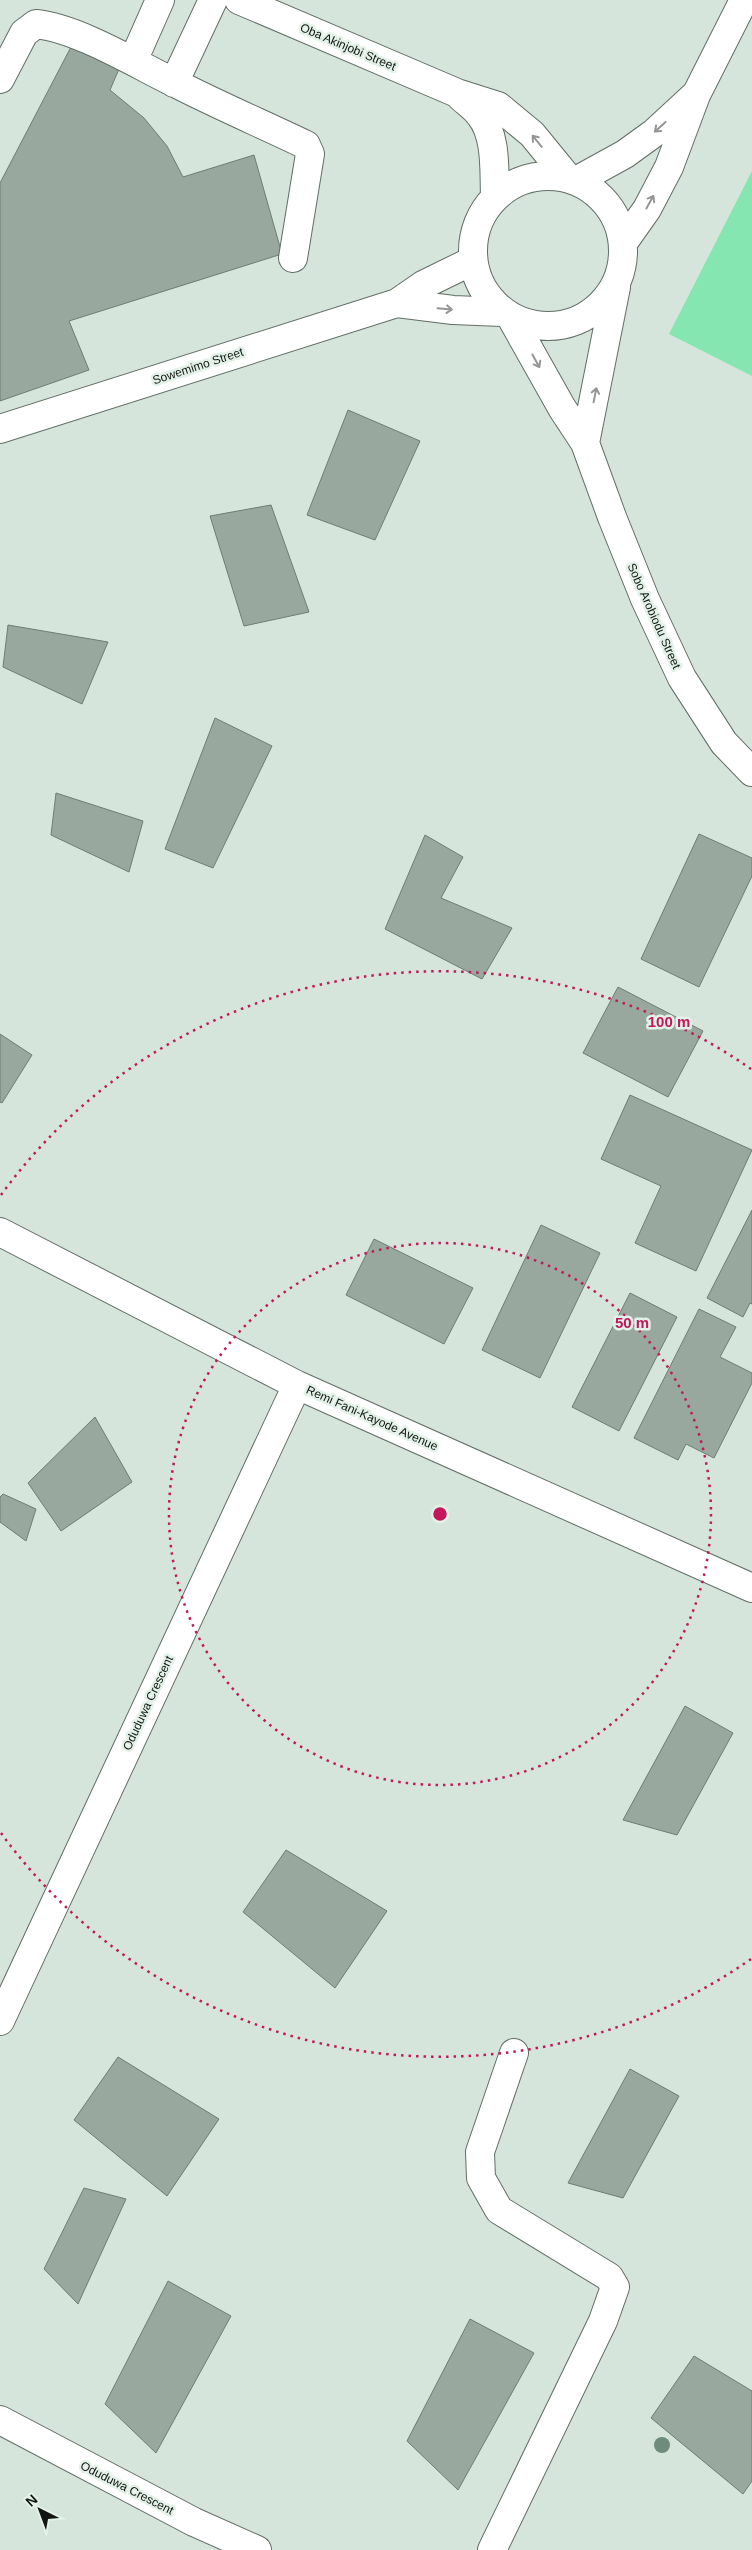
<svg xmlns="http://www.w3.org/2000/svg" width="752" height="2550" viewBox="0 0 752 2550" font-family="Arial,sans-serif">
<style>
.green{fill:#85e6b1}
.building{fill:#99a89f;stroke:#6e7c73}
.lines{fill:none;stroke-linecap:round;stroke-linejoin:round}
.minor-casing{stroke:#616e66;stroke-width:30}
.minor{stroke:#fff;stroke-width:28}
.tree{fill:#6e8c7b}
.oneway{stroke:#949695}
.ring{fill:none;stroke:#c2185b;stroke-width:2.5;stroke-dasharray:2.5 5}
.labels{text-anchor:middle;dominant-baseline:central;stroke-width:5;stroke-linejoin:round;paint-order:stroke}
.street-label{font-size:12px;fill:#111613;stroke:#e3f2e9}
.centre{fill:#c2185b;stroke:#e3f2e9;stroke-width:2.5}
.ring-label{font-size:15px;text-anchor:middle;font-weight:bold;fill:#c2185b;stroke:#e3f2e9;stroke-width:5;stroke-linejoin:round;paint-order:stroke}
</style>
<rect width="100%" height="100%" fill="#d6e5db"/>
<path class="green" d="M752 171V376L669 334Z"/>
<path class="building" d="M72 45 119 69 110 90 144 118 167 146 183 177 254 155 282 254 69 321 89 370 0 401V183Z
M348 410 420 441 375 540 307 515Z
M271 505 309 612 244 626 210 516Z
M8 625 108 642 82 704 3 667Z
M215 718 272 746 213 868 165 849Z
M56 793 143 821 129 872 51 835Z
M699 834 752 858V876L699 987 641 959Z
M425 835 463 857 441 898 512 928 482 979 385 929Z
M618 987 703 1031 668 1097 583 1053Z
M0 1034 32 1055 2 1103 0 1102Z
M630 1095 752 1150 696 1271 635 1243 661 1186 601 1159Z
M752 1210V1304L750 1303 743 1317 707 1298Z
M541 1225 600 1253 540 1378 482 1350Z
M374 1239 473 1288 444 1344 346 1295Z
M630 1293 677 1317 619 1431 572 1407Z
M699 1309 736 1327 720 1357 752 1373V1383L714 1458 686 1444 678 1460 634 1438Z
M95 1417 132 1482 61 1531 28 1483Z
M3 1494 36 1509 26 1541 0 1522V1497Z
M685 1706 733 1733 677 1835 623 1820Z
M286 1850 387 1911 335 1988 243 1912Z
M118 2057 219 2119 167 2196 74 2120Z
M630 2069 679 2096 623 2198 568 2183Z
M84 2188 126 2199 78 2304 44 2269Z
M168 2281 231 2316 156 2453 105 2404Z
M470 2319 534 2353 458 2490 407 2441Z
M694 2356 752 2391V2481L743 2494 651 2418Z"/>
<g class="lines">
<g class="minor-casing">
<path id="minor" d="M239 0 457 93 498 106 532 134 568 178
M133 61 160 0
M0 79 24 33 36 24C77 28 136 64 175 83 218 105 262 124 306 145L310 154 293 258
M174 83 213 0
M460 96C466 102 475 108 480 115 497 136 494 171 495 197
M473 251a75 75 0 1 1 150 0a75 75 0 1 1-150 0Z
M576 181 625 154 654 133 693 97
M623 243 647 209 669 167 696 95 744 0
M397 303 453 310 502 312
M512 319 562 408 585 443 612 517 645 599 682 678 724 743 752 772
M0 429 397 303 423 285 472 261
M585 443 616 287
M0 1232 297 1385 752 1588
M0 2021 297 1385
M0 2420 194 2522 257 2550
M492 2550 603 2321 615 2287 609 2277 499 2210 481 2178 480 2152 514 2053"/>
</g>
<use href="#minor" class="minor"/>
</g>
<circle class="tree" cx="662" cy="2445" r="8"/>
<defs><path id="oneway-shaft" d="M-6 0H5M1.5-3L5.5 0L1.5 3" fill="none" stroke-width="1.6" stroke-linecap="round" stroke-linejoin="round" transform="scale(1.25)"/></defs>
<g class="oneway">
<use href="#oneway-shaft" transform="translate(660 127) rotate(138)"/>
<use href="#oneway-shaft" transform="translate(537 141) rotate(-129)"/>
<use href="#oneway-shaft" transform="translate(650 202) rotate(-61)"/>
<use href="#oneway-shaft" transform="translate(445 309) rotate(5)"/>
<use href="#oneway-shaft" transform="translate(536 361) rotate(61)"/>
<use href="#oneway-shaft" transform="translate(595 395) rotate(-79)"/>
</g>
<g class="ring">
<circle cx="440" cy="1514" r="271"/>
<path d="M751 1959A543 543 0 0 1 1 1833M1 1195A543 543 0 0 1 751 1069"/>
</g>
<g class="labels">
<g class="street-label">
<text transform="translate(348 47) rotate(23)">Oba Akinjobi Street</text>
<text transform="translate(198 366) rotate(-18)">Sowemimo Street</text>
<text transform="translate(654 616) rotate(66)">Sobo Arobiodu Street</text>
<text transform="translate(372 1418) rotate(24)">Remi Fani-Kayode Avenue</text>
<text transform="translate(148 1703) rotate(-65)">Oduduwa Crescent</text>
<text transform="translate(127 2488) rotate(27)">Oduduwa Crescent</text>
</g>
</g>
<circle cx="440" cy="1514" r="8" class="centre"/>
<g class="ring-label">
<text x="669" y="1027">100 m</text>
<text x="632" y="1328">50 m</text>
</g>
<g transform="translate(40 2510) rotate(318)" stroke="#e3f2e9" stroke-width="4" paint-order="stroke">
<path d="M0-4L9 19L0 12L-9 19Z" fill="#111613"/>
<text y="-8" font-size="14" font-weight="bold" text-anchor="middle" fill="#111613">N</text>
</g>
</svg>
